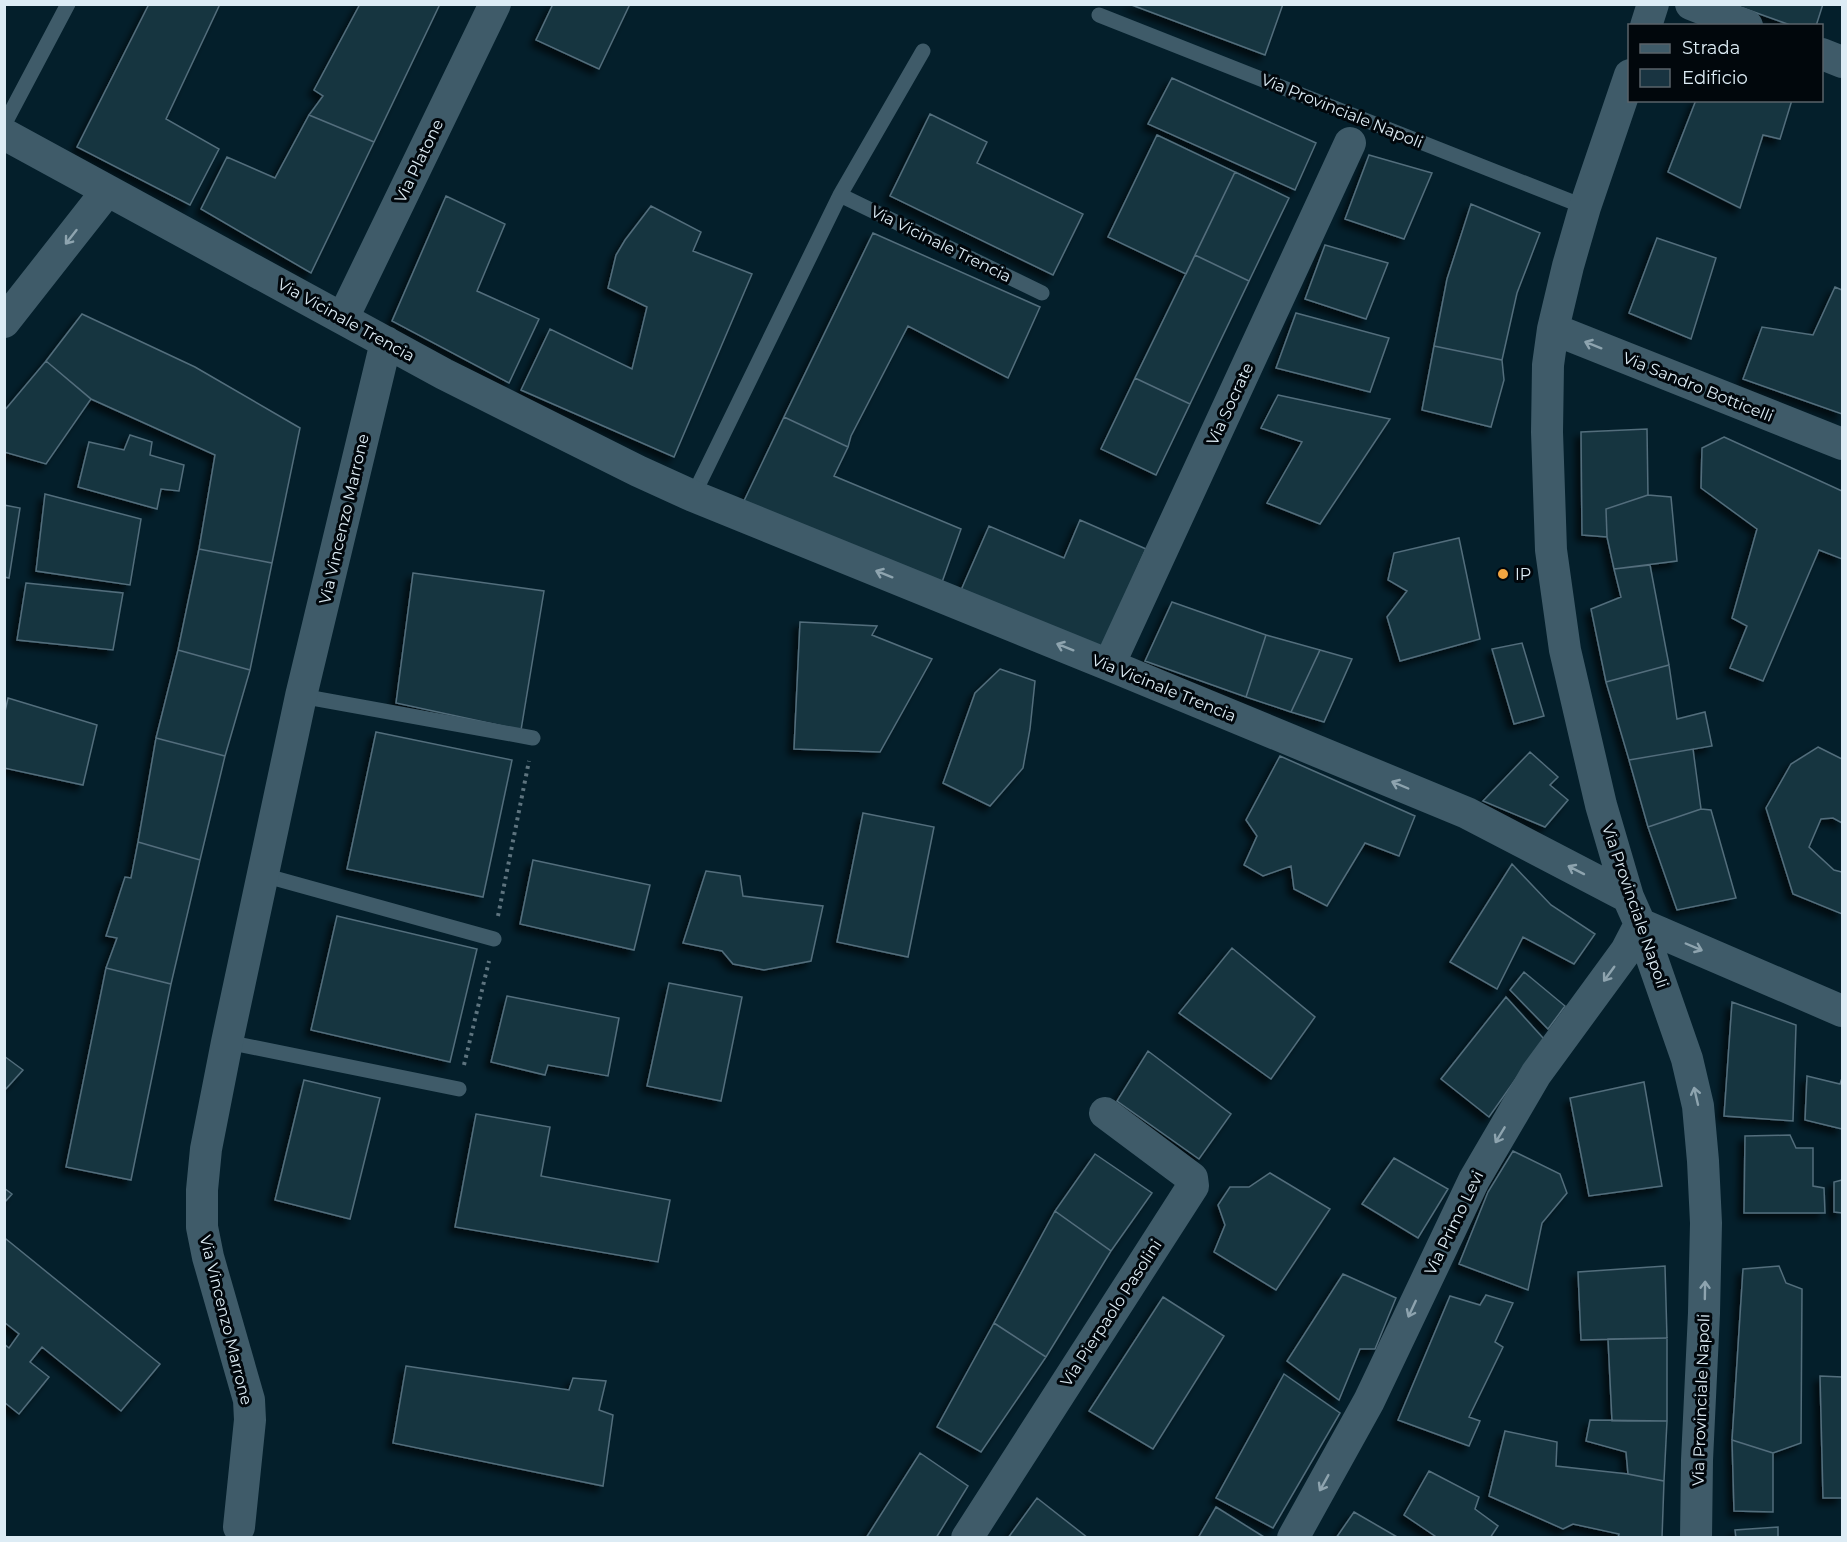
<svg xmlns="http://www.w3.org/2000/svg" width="1847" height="1542" viewBox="0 0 1847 1542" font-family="Montserrat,sans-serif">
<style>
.building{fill:#193441;stroke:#526e7c;stroke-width:1.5;filter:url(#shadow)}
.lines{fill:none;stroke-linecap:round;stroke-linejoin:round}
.path{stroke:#5e747f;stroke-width:4;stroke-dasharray:3 4.5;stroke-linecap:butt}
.service{stroke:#3f5b69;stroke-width:15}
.minor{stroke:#3f5b69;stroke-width:32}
.oneway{stroke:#8ea4af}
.poi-dot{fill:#f2a541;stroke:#01070c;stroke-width:2}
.labels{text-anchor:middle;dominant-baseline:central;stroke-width:6;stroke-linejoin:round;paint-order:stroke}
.street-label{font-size:16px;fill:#ddecf5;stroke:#01070c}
.poi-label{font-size:16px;fill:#ddecf5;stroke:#01070c;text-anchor:start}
</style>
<defs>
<filter id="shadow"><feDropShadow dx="-5.5" dy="5.5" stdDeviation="3" flood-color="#0009"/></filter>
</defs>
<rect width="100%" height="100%" fill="#041f2b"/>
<path class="building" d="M149 4H220L166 119 219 149 190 205 77 147Z
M360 4H440L374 142 309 115 323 96 314 90Z
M553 4H630L599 69 536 40Z
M1129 4H1283L1265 55Z
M1741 4H1823L1816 26H1793L1740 7Z
M1172 78 1316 143 1295 190 1148 124Z
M1696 100H1792L1780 139 1763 135 1740 208 1668 172Z
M930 114 987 142 977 163 1083 214 1053 275 890 196Z
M309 115 374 142 311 273 201 209 227 157 275 178Z
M1157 135 1235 172 1186 274 1108 237Z
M1369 155 1432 173 1404 239 1345 219Z
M1235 172 1289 198 1249 281 1195 255Z
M446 196 505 224 477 291 539 319 509 383 392 321Z
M1471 204 1540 233 1517 293 1502 360 1434 346 1447 279Z
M651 206 701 232 693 251 752 274 674 457 521 390 550 329 632 369 647 307 608 288 616 255 625 240Z
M873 233 1040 307 1008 378 908 326 851 436 848 447 784 417Z
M1657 238 1716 258 1691 339 1629 313Z
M1325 245 1388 263 1366 319 1305 299Z
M1195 255 1249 281 1190 404 1135 378Z
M1835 287 1842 290V414L1743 379 1762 327 1813 335Z
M1296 313 1389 338 1370 392 1276 368Z
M82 314 195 367 300 428 272 563 199 549 215 455 91 399 46 361Z
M1434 346 1502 360 1504 380 1491 427 1422 410Z
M46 361 91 399 46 464 4 452V411Z
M1135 378 1190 404 1156 475 1101 449Z
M1278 395 1390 419 1320 524 1267 503 1302 442 1261 428Z
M784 417 848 447 834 476 961 529 941 585 742 505Z
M1647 429 1648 495 1606 509 1607 537 1582 535 1581 432Z
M130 435 152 442 150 455 184 465 179 491 161 489 157 509 78 487 89 442 124 450Z
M1724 437 1842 491V559L1819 550 1763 681 1730 668 1747 626 1732 618 1757 529 1701 488 1702 448Z
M45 494 141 519 130 585 36 571Z
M1648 495 1671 497 1677 561 1614 569 1607 537 1606 509Z
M4 505 20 508 9 578 4 577Z
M1080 520 1146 549 1098 657 958 597 989 526 1064 558Z
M1459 538 1480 639 1400 661 1387 617 1407 591 1388 580 1394 553Z
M199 549 272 563 250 670 178 650Z
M1650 565 1669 665 1606 682 1591 609 1621 597 1614 569Z
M413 573 544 591 521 730 396 703Z
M26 583 123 593 113 650 17 640Z
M1172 602 1266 635 1246 697 1145 661Z
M800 622 877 626 872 635 932 659 880 752 794 749Z
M1266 635 1320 650 1291 712 1246 697Z
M1522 643 1544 716 1514 724 1492 649Z
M178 650 250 670 225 756 156 738Z
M1320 650 1352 659 1324 722 1291 712Z
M1669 665 1677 719 1705 712 1712 746 1629 760 1606 682Z
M1000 669 1035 681 1030 729 1023 768 990 806 943 783 975 693Z
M8 698 97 725 83 785 4 768V716Z
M376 732 512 760 483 897 347 869Z
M156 738 225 756 200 860 138 842Z
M1818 747 1842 759V823L1833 818 1821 819 1809 847 1834 870 1842 872V914L1793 894 1766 808 1791 764Z
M1693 749 1701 809 1648 827 1629 760Z
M1530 752 1558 777 1550 785 1568 800 1545 827 1483 801Z
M1280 756 1415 816 1399 856 1365 843 1327 906 1294 889 1291 866 1263 876 1244 865 1257 836 1246 820Z
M1701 809 1711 810 1736 898 1677 910 1648 827Z
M863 813 934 827 908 957 837 942Z
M138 842 200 860 171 984 106 968 117 938 106 936 125 877 131 878Z
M533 860 650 885 634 950 520 924Z
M1512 864 1551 905 1595 934 1574 964 1523 937 1497 989 1450 962Z
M706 871 740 876 743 896 823 906 811 961 764 970 733 964 722 951 683 943Z
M337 916 477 949 450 1062 311 1030Z
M1232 948 1315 1017 1271 1079 1179 1013Z
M106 968 171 984 131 1180 66 1167Z
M1524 972 1565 1006 1548 1029 1510 990Z
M669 983 742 997 721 1101 647 1086Z
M507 996 619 1018 608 1076 548 1065 545 1075 491 1062Z
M1506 997 1544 1039 1489 1117 1441 1079Z
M1732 1002 1796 1025 1793 1121 1724 1116Z
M1148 1051 1231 1114 1199 1159 1117 1101Z
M4 1056 23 1070 4 1091Z
M1807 1076 1840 1084 1842 1078V1129L1805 1120Z
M304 1080 380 1098 350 1219 275 1200Z
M1644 1082 1662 1186 1589 1196 1570 1098Z
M476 1114 550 1127 541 1176 670 1200 658 1262 455 1227Z
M1790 1135 1796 1148H1813V1186L1824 1188 1825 1213H1744L1745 1136Z
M1513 1151 1560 1174 1567 1193 1542 1223 1528 1290 1459 1264 1488 1192Z
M1095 1154 1152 1193 1111 1251 1055 1211Z
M1394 1158 1448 1189 1418 1238 1362 1204Z
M1270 1173 1330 1209 1276 1290 1214 1252 1225 1225 1218 1205 1230 1187H1249Z
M1842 1180V1213L1834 1212V1182Z
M4 1188 12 1194 4 1203Z
M1055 1211 1111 1251 1046 1357 994 1323Z
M6 1239 160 1364 121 1411 42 1347 30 1362 49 1377 19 1414 4 1402V1344L9 1348 19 1334 4 1322V1241Z
M1665 1266 1667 1338 1581 1340 1578 1272Z
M1779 1266 1786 1283 1802 1289 1801 1443 1773 1453 1732 1440 1743 1269Z
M1343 1274 1396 1298 1375 1349H1360L1339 1400 1287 1361Z
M1486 1295 1513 1303 1495 1342 1503 1347 1469 1417 1480 1421 1469 1446 1398 1420 1450 1296 1480 1305Z
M1163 1297 1224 1336 1153 1449 1089 1411Z
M994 1323 1046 1357 981 1452 937 1427Z
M1667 1338V1421H1612L1608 1339Z
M406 1366 569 1390 573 1378 606 1381 599 1410 613 1415 603 1486 393 1443Z
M1284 1374 1340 1413 1273 1528 1216 1498Z
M1820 1376 1842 1377V1498H1823Z
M1590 1420 1667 1421 1664 1481 1628 1474 1626 1452 1586 1441Z
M1505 1431 1557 1442 1556 1466 1628 1474 1664 1481 1662 1538H1618L1619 1534 1573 1524 1563 1529 1489 1496Z
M1732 1440 1773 1453V1512L1734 1511Z
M920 1453 968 1486 936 1538H866Z
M1429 1471 1479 1497 1475 1509 1498 1526 1490 1538H1438L1404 1515Z
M1037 1498 1088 1538H1008Z
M1216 1507 1264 1537V1538H1198Z
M1354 1512 1399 1538H1336Z
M1778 1527V1538H1736L1735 1530Z"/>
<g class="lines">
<path class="path" d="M498 916 529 761
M464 1065 489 961"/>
<path class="service" d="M1099 15 1585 207
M4 125 68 4
M840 195 1042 293
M693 496 840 195 923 51
M301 696 533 738
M263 875 494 939
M227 1042 459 1089"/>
<path class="minor" d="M1691 4 1747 26
M1646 26 1653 4
M1822 54 1842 62
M1630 75 1585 207 1568 266 1553 329 1548 365 1547 432 1551 550 1565 650 1601 805 1628 897 1640 924 1687 1059 1698 1106 1703 1161 1706 1223 1704 1313 1697 1460 1696 1538
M4 134 444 374 638 471 693 496 1109 665 1467 813 1628 897
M343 318 495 4
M4 322 107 191
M1553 329 1842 444
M1109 665 1350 143
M1640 924 1842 1011
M239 1527 250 1420 249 1400 208 1257 202 1227V1190L206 1149 227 1042 301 696 386 342
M967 1538 1193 1186 1192 1178 1188 1175 1105 1113
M1293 1538 1369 1401 1474 1180 1536 1074 1626 951 1640 924"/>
</g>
<defs><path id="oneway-shaft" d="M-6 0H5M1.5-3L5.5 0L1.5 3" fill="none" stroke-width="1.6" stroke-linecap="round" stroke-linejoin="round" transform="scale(1.5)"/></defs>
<g class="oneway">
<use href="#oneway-shaft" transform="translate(71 237) rotate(128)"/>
<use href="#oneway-shaft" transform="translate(1593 345) rotate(-158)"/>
<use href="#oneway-shaft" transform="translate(884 574) rotate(-158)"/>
<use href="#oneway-shaft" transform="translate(1065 647) rotate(-158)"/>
<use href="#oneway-shaft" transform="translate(1400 785) rotate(-157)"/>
<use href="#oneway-shaft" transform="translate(1576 870) rotate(-153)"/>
<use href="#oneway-shaft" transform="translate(1694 947) rotate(23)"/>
<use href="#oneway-shaft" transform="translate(1609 974) rotate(126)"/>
<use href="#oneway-shaft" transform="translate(1696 1096) rotate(-103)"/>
<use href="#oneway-shaft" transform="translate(1500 1135) rotate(121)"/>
<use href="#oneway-shaft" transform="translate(1705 1290) rotate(-89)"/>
<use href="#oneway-shaft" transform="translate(1412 1309) rotate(115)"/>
<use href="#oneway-shaft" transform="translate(1324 1483) rotate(119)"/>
</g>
<circle class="poi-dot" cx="1503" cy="574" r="6"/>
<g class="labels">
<g class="street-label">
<text transform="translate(1342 111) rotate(22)">Via Provinciale Napoli</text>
<text transform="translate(419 161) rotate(-64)">Via Platone</text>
<text transform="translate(941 244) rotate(26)">Via Vicinale Trencia</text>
<text transform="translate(346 320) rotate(29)">Via Vicinale Trencia</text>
<text transform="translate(1698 387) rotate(22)">Via Sandro Botticelli</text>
<text transform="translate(1230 404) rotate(-65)">Via Socrate</text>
<text transform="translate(344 519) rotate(-77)">Via Vincenzo Marrone</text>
<text transform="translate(1164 688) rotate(22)">Via Vicinale Trencia</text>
<text transform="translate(1635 906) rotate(71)">Via Provinciale Napoli</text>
<text transform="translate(1454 1223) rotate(-64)">Via Primo Levi</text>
<text transform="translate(1111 1313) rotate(-57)">Via Pierpaolo Pasolini</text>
<text transform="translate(226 1320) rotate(76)">Via Vincenzo Marrone</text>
<text transform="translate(1701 1400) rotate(-88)">Via Provinciale Napoli</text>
</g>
<g class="poi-label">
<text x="1515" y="574">IP</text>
</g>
</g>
<rect width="1847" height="1542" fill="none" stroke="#ddecf5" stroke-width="12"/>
<rect x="1628" y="24" width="195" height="78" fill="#01070c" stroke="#596369" stroke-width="1.5"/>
<rect x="1640" y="44" width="30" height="9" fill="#3f5b69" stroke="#596369" stroke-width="1.5"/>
<text x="1682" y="54" font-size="18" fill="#ddecf5">Strada</text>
<rect x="1640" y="69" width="30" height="18" fill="#193441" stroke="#596369" stroke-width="1.5"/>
<text x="1682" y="84" font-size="18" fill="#ddecf5">Edificio</text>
</svg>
